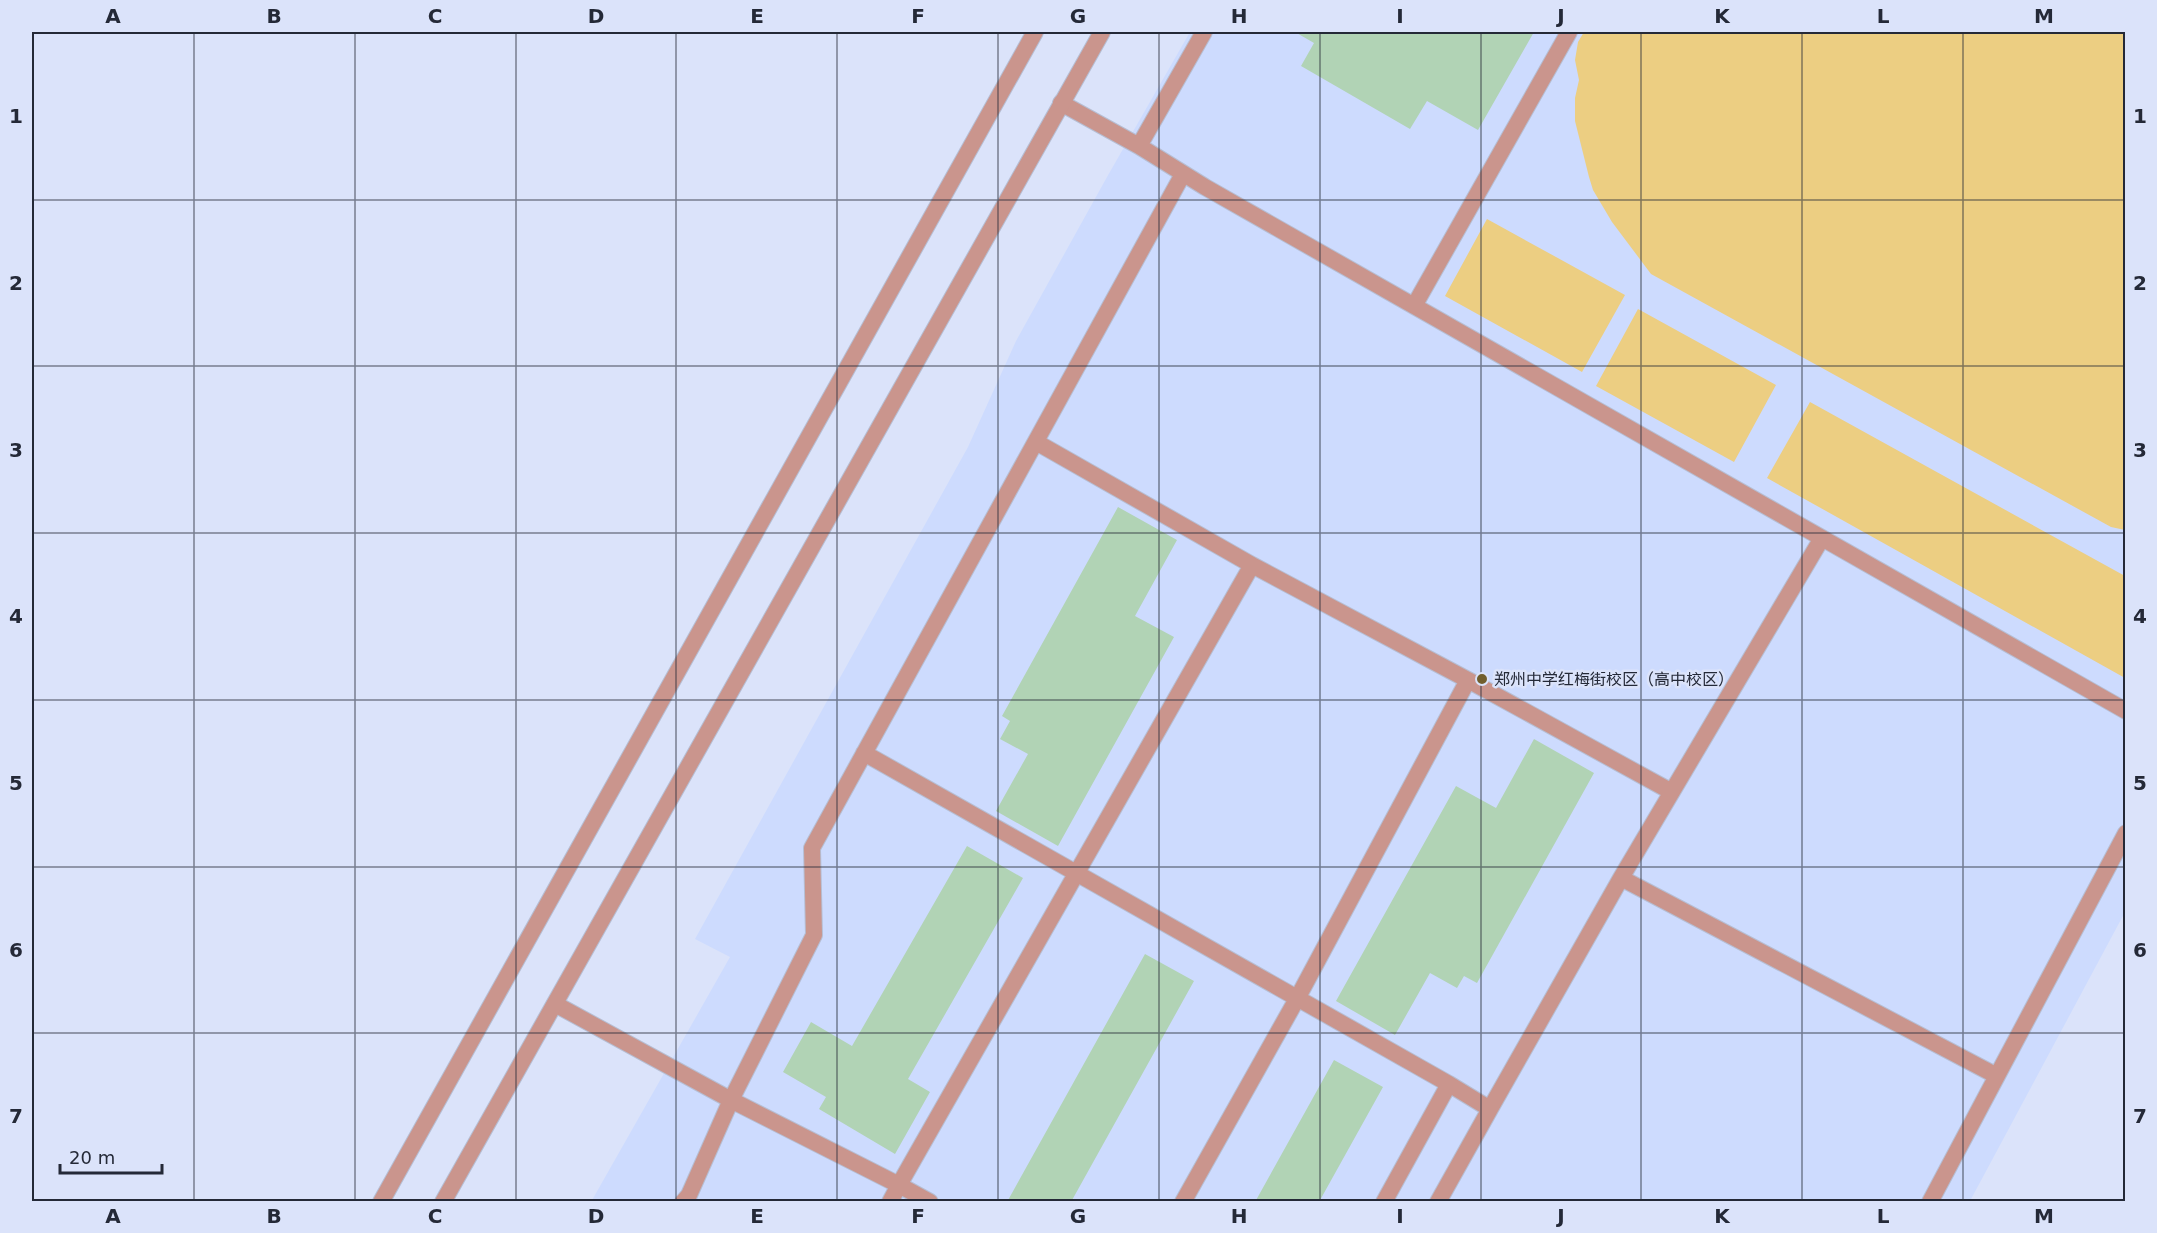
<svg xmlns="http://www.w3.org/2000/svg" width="2157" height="1233" viewBox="0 0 2157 1233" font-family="'DejaVu Sans','Noto Sans SC',sans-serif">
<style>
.built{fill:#cddbfe}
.green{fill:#ecce82}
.building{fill:#b1d3b5}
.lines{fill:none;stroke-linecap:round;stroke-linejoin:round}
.service-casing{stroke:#b6bed3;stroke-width:18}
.tertiary-casing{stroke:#b6bed3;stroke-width:18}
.service{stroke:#ca958d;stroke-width:16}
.tertiary{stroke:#ca958d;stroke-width:16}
.grid{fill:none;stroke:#242937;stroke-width:1.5;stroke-opacity:0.55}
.poi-dot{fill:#715e2d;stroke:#dbe3fa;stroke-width:2}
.labels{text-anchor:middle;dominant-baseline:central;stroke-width:5;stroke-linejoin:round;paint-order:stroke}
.poi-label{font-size:16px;fill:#242937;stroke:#dbe3fa;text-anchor:start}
.neatline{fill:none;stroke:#242937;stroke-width:2}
.grid-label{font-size:20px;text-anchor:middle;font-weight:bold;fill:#242937}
</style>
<rect width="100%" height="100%" fill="#dbe3fa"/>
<path class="built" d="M1190 32H2125V912L1970 1201 591 1202 730 957 695 939 968 447 1016 341 1107 177Z"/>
<path class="green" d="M1584 32H2125V530L2111 527 1651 274 1612 222 1593 190 1589 177 1575 121V98L1579 80 1575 60 1578 42Z
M1487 219 1625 295 1582 372 1445 296Z
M1638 309 1776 385 1734 462 1596 386Z
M1810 402 2125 576V678L1767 478Z"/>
<path class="building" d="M1295 32H1534L1478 130 1427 101 1410 129 1301 66 1314 43Z
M1118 507 1177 540 1135 616 1174 637 1058 846 996 811 1028 754 1000 739 1010 721 1002 716Z
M1534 739 1594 773 1477 983 1464 976 1457 988 1430 973 1395 1035 1336 1001 1456 786 1496 808Z
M967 846 1023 878 908 1079 930 1092 895 1154 819 1109 826 1097 783 1072 811 1022 852 1046Z
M1145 954 1194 981 1071 1202H1007Z
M1334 1060 1383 1087 1319 1202H1255Z"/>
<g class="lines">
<g class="service-casing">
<path id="service" d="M1061 103 1139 146 1205 187 2126 711
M1139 146 1204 32
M1414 306 1569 32
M1036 442 1252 565 1468 680 1298 997 1183 1202
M1468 680 1672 792
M864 753 1449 1084 1384 1202
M1621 878 1997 1076
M555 1004 731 1100 899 1185 890 1202
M1449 1084 1490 1109 1621 878 1822 538
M683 1202 689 1195 731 1100 814 935 812 848 1183 174
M930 1202 899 1185 1252 565
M1438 1202 1490 1109
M1930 1202 2126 833"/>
</g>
<g class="tertiary-casing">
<path id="tertiary" d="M381 1202 1035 32
M443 1202 1102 32"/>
</g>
<use href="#service" class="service"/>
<use href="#tertiary" class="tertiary"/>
</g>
<path class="grid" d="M194 32V1202M355 32V1202M516 32V1202M676 32V1202M837 32V1202M998 32V1202M1159 32V1202M1320 32V1202M1481 32V1202M1641 32V1202M1802 32V1202M1963 32V1202M32 200H2126M32 366H2126M32 533H2126M32 700H2126M32 867H2126M32 1033H2126"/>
<circle class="poi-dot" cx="1482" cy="679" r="6"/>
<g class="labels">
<g class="poi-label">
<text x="1494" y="679">郑州中学红梅街校区（高中校区）</text>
</g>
</g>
<rect width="2157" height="1233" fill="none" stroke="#dbe3fa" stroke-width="66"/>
<path d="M60 1164v9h102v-9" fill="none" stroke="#242937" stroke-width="3"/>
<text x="69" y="1164" font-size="18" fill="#242937" stroke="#dbe3fa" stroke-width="4.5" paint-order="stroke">20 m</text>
<rect x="33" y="33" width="2091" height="1167" class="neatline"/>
<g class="grid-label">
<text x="113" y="23">A</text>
<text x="274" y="23">B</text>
<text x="435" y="23">C</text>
<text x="596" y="23">D</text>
<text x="757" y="23">E</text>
<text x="918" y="23">F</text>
<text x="1078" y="23">G</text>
<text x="1239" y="23">H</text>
<text x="1400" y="23">I</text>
<text x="1561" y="23">J</text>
<text x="1722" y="23">K</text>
<text x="1883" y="23">L</text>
<text x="2044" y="23">M</text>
<text x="16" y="123">1</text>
<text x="2140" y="123">1</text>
<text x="16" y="290">2</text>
<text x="2140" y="290">2</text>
<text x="16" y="457">3</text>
<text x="2140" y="457">3</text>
<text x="16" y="623">4</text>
<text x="2140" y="623">4</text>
<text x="16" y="790">5</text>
<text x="2140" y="790">5</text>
<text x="16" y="957">6</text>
<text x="2140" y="957">6</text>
<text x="16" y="1123">7</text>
<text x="2140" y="1123">7</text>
<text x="113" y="1223">A</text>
<text x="274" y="1223">B</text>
<text x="435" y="1223">C</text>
<text x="596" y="1223">D</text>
<text x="757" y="1223">E</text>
<text x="918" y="1223">F</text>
<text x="1078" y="1223">G</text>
<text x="1239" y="1223">H</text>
<text x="1400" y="1223">I</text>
<text x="1561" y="1223">J</text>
<text x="1722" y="1223">K</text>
<text x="1883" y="1223">L</text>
<text x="2044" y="1223">M</text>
</g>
</svg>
